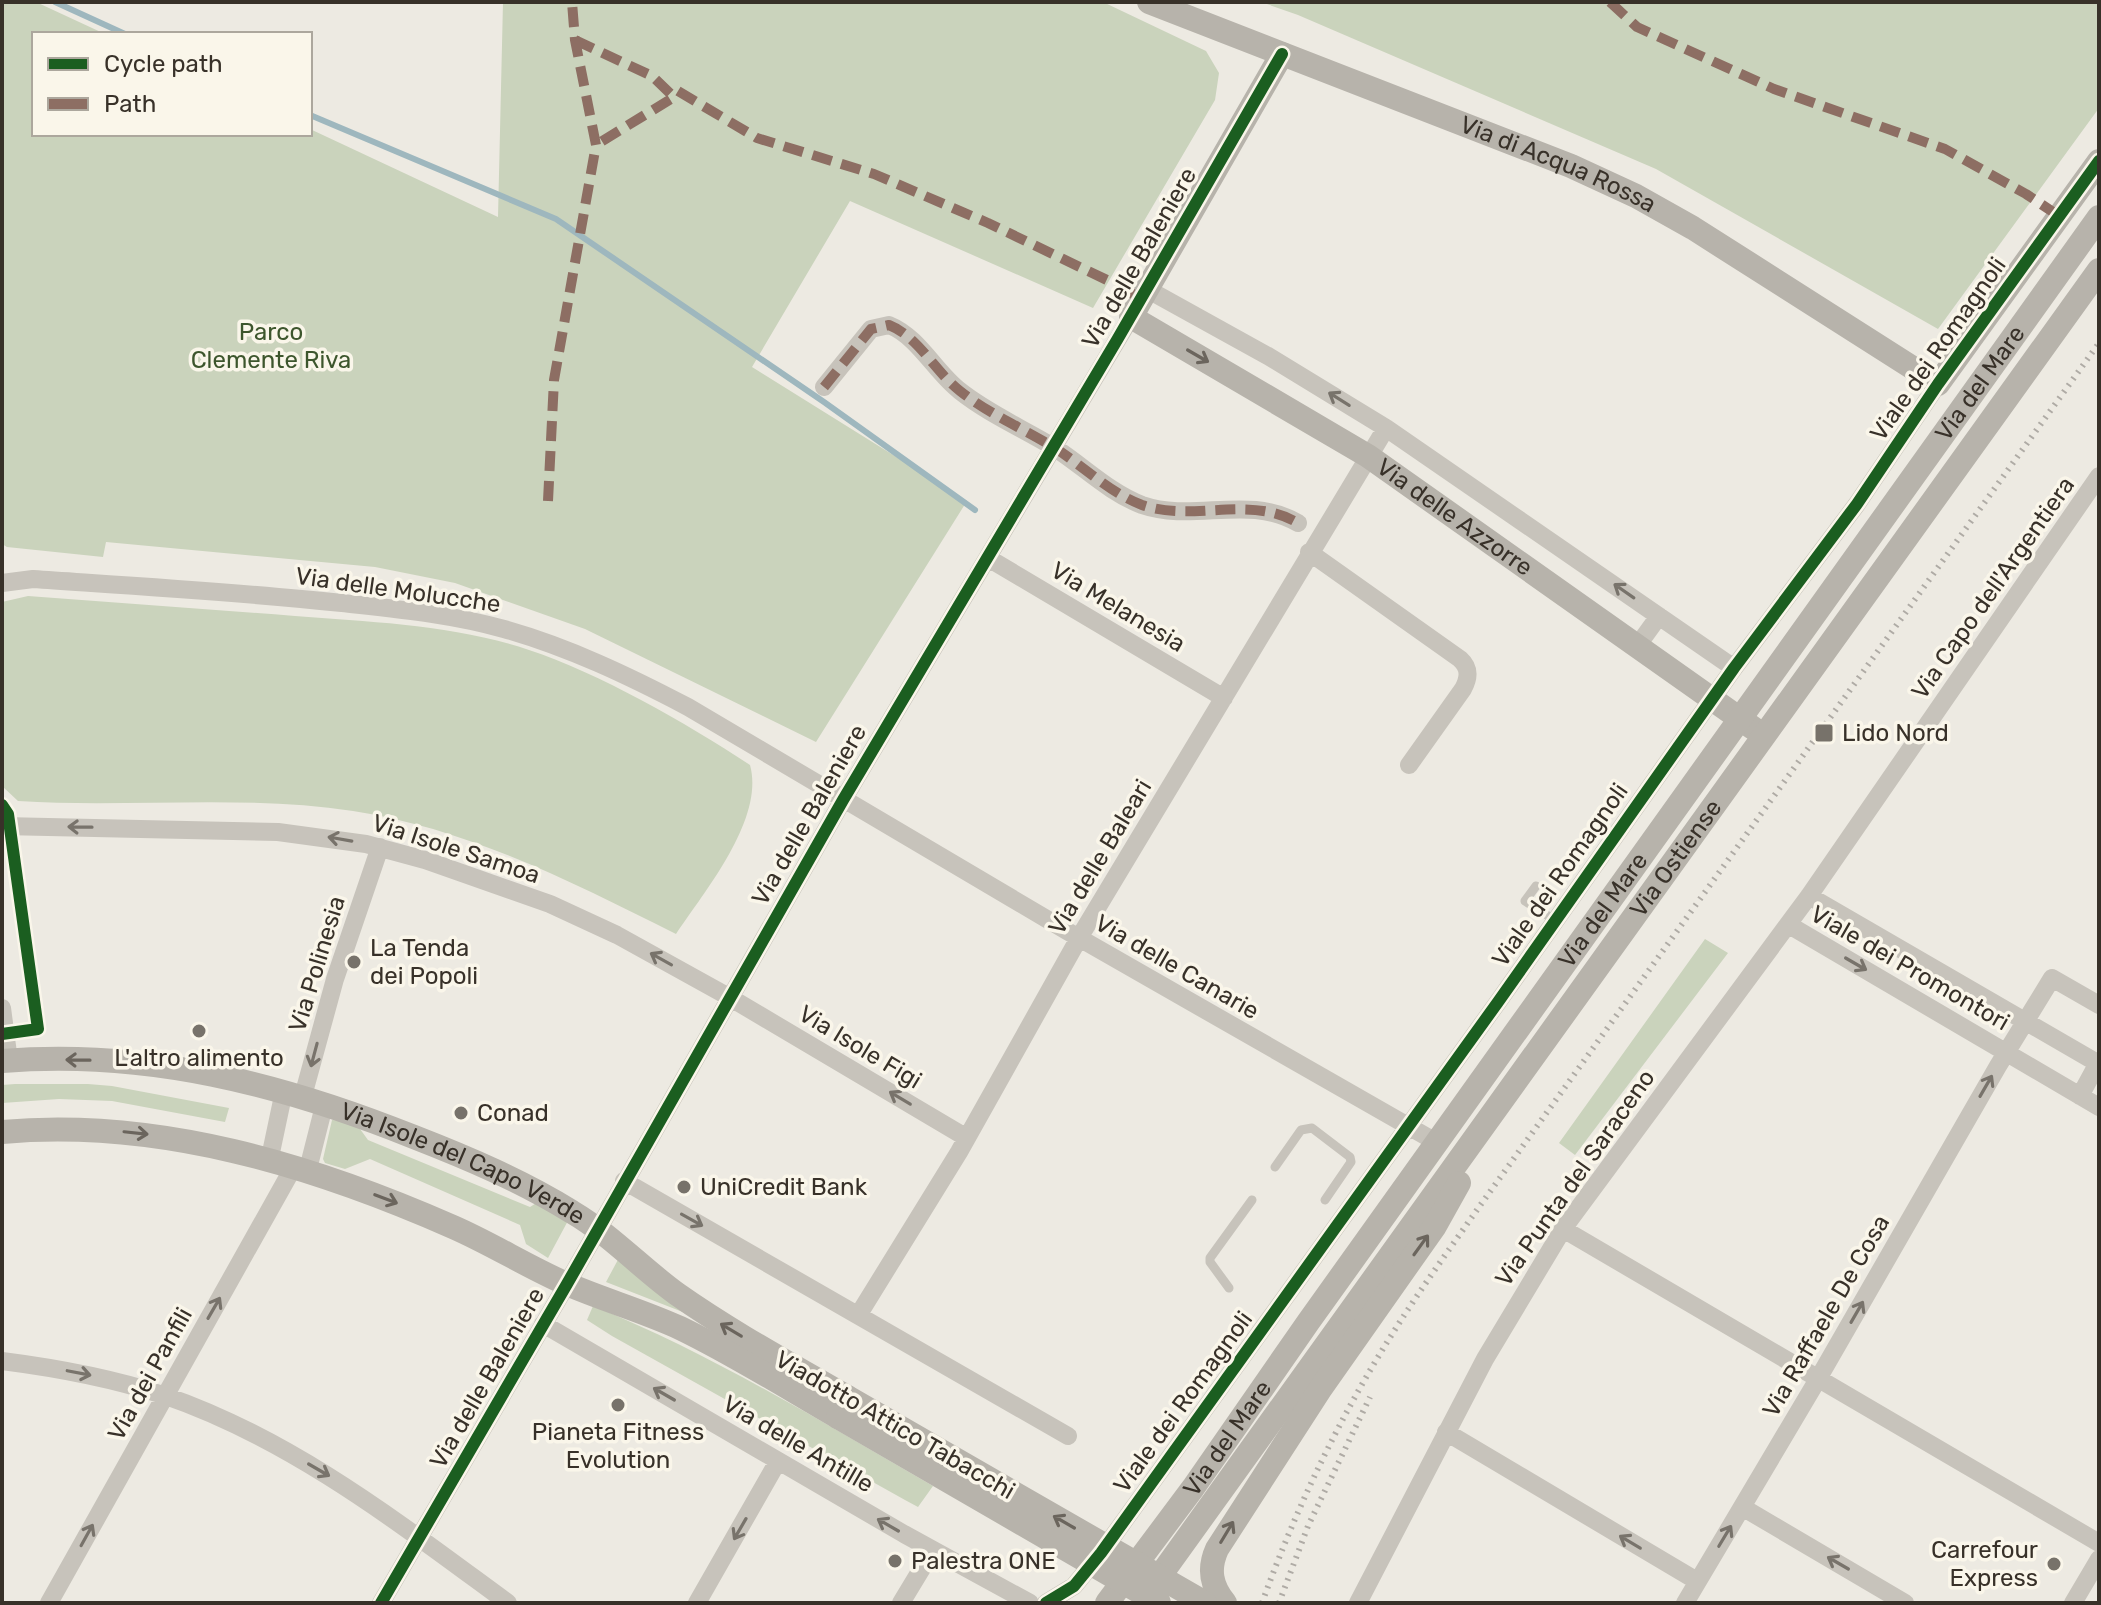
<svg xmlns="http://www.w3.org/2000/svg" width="2101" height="1605" viewBox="0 0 2101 1605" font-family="Rubik,sans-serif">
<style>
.green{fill:#cad3bc}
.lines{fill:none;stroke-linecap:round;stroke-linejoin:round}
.stream{stroke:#9eb7be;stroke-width:6}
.lane{stroke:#c7c3bb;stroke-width:9}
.street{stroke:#c7c3bb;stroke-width:18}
.secondary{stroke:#b7b3ab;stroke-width:24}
.rail{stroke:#afaba5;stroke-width:6;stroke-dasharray:2 6;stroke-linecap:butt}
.secondary-bridge{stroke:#b7b3ab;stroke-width:24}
.quiet{stroke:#8d6e63;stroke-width:10;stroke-dasharray:20 10;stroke-linecap:butt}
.cycleway-casing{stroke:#faf6ea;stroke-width:17}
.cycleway{stroke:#1b5e20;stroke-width:12}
.oneway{stroke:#6b655d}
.oneway2{stroke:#78736b}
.poi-dot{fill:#77726a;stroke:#faf6ea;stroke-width:3}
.labels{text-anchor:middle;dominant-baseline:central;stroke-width:7;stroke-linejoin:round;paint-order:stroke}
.street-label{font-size:24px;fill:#383129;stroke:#faf6ea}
.park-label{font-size:24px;fill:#3d562d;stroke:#faf6ea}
.poi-label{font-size:24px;fill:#383129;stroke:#faf6ea;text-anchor:start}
</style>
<rect width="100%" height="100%" fill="#edeae2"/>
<path class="green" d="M2 2H36L105 34H34V134H310V129L498 217 503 2H1103L1206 51 1219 73 1215 100 1093 308 850 201 752 367 967 501 816 742 585 629 455 583 375 567 106 542 103 557 7 547 2 544Z
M1261 2H2099V108L1938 329 1656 169 1298 15Z
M28 596C117 603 206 609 295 616 373 622 455 625 529 650 599 673 688 724 750 765 765 819 704 892 676 934 572 882 469 829 353 811 242 794 129 808 18 801L2 786V602Z
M1705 939 1728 953 1575 1155 1559 1143Z
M15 1084H88L112 1086 229 1108 225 1122 112 1101 59 1099 2 1103V1085Z
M332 1120 355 1122 368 1140 530 1207 541 1200 570 1217 548 1258 526 1244 520 1225 370 1159 345 1169 325 1163 323 1159Z
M620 1256 698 1318 606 1282Z
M593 1306C712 1354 822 1422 933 1486L918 1507 905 1500 612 1336 587 1320Z"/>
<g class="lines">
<path class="stream" d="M55 2 125 34
M310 115 556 219 824 402 975 510"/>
<path class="lane" d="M1536 886 1525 901 1556 921
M1275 1167 1301 1130 1312 1128 1350 1157 1351 1162 1325 1200
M1229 1288 1210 1262V1258L1252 1200"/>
<path class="street" d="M1145 288 1268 356 1386 428 1734 668
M824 387 871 329 889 325C919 337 935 372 960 391 989 414 1024 429 1055 448 1083 466 1110 493 1142 505 1194 523 1248 494 1298 523
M1309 552 1460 659C1470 668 1469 678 1463 689L1409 765
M988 558 1224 698
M2 583 33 579C136 586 239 592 342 603 396 609 451 614 504 629 568 647 629 676 688 707L1067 931 1436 1142
M1638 645 1659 616
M2 826 278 832 366 844 425 860 550 904 617 935 729 997 967 1138
M1809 896 2099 1064
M1789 925 2099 1107
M2 1008 9 1061
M303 1096 335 979 380 847
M2080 1096 2099 1061
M269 1162 284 1091
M307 1173 325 1102
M624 1181 1068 1436
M1563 1229 2099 1543
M859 1314 959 1152 1079 938 1386 428
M543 1324 904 1534 1030 1603
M2 1361C57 1368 111 1378 163 1395 292 1439 400 1524 508 1603
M1446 1432 1697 1581
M1742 1507 1905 1603
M49 1603 293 1168
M381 1603 567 1284 843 800 1131 317
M697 1603 778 1461
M901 1603 933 1550
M1046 1603 1074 1586 1101 1553 1498 1002 1734 668 1857 504 1938 384
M1358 1603 1485 1359 1563 1229 1809 896 2099 476
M1685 1603 1818 1379 1998 1066 2052 978 2099 1005
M2073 1603 2099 1559"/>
<g class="secondary">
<path id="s1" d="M1149 2 1571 166 1636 196 1693 228 1938 384 2099 161"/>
<path id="s2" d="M1282 54 1131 317 1368 456 1753 728"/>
<path id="s3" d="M2 1061C146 1049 282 1084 414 1137 468 1158 522 1181 572 1212 611 1235 641 1268 677 1294 731 1332 790 1364 847 1397"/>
<path d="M2 1132C158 1118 312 1165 453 1227 492 1244 528 1267 567 1284 604 1300 643 1311 680 1328 734 1354 786 1387 838 1417"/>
<path id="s4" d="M1147 1594 2099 270"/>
<path id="s5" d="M1107 1603 1193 1488 1309 1321 2099 217"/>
<path d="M1225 1603C1211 1586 1208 1569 1217 1549L1321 1388 1435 1226 1459 1183"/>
</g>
<path class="rail" d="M1262 1603C1296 1508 1341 1414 1396 1328 1422 1287 1451 1247 1479 1207L2099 343
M1279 1603 1308 1526 1370 1397"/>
<path class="secondary-bridge" d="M847 1397 1205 1603
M838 1417 1159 1603"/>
<path class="quiet" d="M1610 2 1637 27 1774 89 1945 149 2026 194 2059 216
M575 40 652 76 674 97 596 145
M678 91 757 138 874 174 988 223 1109 281 1140 298
M824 387 871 329 889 325C919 337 935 372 960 391 989 414 1024 429 1055 448 1083 466 1110 493 1142 505 1194 523 1248 494 1298 523
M548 501 554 380 596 145 575 40 572 2"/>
<g class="cycleway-casing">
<path id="cycleway" d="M2 805 8 814 38 1029 2 1034
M381 1603 567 1284 843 800 1117 340 1282 54
M1046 1603 1074 1586 1101 1553 1498 1002 1734 668 1857 504 1938 384 2099 161"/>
</g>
<use href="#cycleway" class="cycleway"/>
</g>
<defs><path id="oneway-shaft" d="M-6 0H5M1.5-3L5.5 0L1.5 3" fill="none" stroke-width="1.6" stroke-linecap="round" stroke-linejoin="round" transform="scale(2)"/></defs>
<g class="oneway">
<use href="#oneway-shaft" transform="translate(1198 356) rotate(30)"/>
<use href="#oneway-shaft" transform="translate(78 1060) rotate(-179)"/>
<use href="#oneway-shaft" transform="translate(136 1133) rotate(6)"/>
<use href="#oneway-shaft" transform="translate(386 1199) rotate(21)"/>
<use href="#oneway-shaft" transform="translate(1421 1245) rotate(-54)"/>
<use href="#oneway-shaft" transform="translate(731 1330) rotate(-149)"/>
<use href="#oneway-shaft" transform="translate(1064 1522) rotate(-150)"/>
<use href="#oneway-shaft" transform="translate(1227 1532) rotate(-59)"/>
</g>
<g class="oneway2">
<use href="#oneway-shaft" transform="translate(1339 399) rotate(-148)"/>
<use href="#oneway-shaft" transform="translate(1624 591) rotate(-145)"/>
<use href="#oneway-shaft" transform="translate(80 827) rotate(-179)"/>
<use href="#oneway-shaft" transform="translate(340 839) rotate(-170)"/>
<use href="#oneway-shaft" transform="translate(661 959) rotate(-151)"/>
<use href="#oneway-shaft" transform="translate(1856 964) rotate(30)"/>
<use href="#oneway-shaft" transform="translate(314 1055) rotate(105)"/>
<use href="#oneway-shaft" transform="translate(1986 1086) rotate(-60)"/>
<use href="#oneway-shaft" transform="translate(900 1098) rotate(-149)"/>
<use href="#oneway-shaft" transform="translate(692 1220) rotate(29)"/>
<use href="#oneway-shaft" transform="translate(214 1308) rotate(-60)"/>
<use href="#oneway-shaft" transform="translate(1857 1312) rotate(-60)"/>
<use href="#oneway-shaft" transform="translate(79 1373) rotate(11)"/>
<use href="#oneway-shaft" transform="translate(664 1394) rotate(-150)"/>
<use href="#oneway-shaft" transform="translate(319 1470) rotate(30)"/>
<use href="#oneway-shaft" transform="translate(888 1525) rotate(-150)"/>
<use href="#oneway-shaft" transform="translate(740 1529) rotate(120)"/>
<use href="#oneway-shaft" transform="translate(87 1535) rotate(-61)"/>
<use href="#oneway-shaft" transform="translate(1725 1536) rotate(-59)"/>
<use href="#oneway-shaft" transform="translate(1630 1542) rotate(-149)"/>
<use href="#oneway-shaft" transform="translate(1838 1563) rotate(-150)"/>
</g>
<g class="poi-dot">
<rect x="1814" y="723" width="20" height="20" rx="4"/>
<circle cx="354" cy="962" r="8"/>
<circle cx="199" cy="1031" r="8"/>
<circle cx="461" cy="1113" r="8"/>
<circle cx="684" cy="1187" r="8"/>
<circle cx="618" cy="1405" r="8"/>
<circle cx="895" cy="1561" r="8"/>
<circle cx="2054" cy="1564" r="8"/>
</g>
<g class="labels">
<g class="street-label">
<text stroke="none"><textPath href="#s1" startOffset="440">Via di Acqua Rossa</textPath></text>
<text transform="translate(1139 258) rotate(-60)">Via delle Baleniere</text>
<text transform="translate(1938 349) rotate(-55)">Viale dei Romagnoli</text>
<text stroke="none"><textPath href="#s5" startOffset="1500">Via del Mare</textPath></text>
<text stroke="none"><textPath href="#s2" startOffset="684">Via delle Azzorre</textPath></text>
<text transform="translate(1993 588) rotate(-55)">Via Capo dell'Argentiera</text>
<text transform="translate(398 590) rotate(8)">Via delle Molucche</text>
<text transform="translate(1118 607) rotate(31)">Via Melanesia</text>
<text transform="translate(809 815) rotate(-60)">Via delle Baleniere</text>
<text transform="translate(456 849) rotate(18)">Via Isole Samoa</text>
<text transform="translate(1100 857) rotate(-59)">Via delle Baleari</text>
<text stroke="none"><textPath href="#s4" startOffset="906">Via Ostiense</textPath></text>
<text transform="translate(1560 875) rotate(-55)">Viale dei Romagnoli</text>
<text stroke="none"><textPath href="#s5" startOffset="852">Via del Mare</textPath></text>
<text transform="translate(317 964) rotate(-73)">Via Polinesia</text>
<text transform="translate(1177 967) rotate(30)">Via delle Canarie</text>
<text transform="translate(1910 968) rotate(30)">Viale dei Promontori</text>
<text transform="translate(860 1047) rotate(31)">Via Isole Figi</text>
<text stroke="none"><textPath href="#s3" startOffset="478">Via Isole del Capo Verde</textPath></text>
<text transform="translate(1575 1178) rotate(-55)">Via Punta del Saraceno</text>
<text transform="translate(1826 1316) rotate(-60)">Via Raffaele De Cosa</text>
<text transform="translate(150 1374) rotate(-61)">Via dei Panfili</text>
<text transform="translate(487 1378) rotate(-60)">Via delle Baleniere</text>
<text transform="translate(1183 1402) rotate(-54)">Viale dei Romagnoli</text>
<text transform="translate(895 1425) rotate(30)">Viadotto Attico Tabacchi</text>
<text stroke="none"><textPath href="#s5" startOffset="204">Via del Mare</textPath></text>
<text transform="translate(798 1444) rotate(30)">Via delle Antille</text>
</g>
<g class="park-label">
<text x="271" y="332">Parco<tspan x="271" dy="28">Clemente Riva</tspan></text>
</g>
<g class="poi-label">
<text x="1842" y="733">Lido Nord</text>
<text x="370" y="948">La Tenda<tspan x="370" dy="28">dei Popoli</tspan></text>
<text x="199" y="1058" text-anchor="middle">L'altro alimento</text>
<text x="477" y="1113">Conad</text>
<text x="700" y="1187">UniCredit Bank</text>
<text x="618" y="1432" text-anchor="middle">Pianeta Fitness<tspan x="618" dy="28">Evolution</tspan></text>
<text x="2038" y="1550" text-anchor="end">Carrefour<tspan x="2038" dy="28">Express</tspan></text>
<text x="911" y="1561">Palestra ONE</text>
</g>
</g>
<rect width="2101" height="1605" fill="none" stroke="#383129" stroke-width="8"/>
<rect x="32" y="32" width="280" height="104" fill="#faf6ea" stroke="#aca79d" stroke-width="2"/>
<rect x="48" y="58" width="40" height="12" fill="#1b5e20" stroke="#aca79d" stroke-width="2"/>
<text x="104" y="72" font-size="24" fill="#383129">Cycle path</text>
<rect x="48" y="98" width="40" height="12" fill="#8d6e63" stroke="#aca79d" stroke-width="2"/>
<text x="104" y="112" font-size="24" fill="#383129">Path</text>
</svg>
